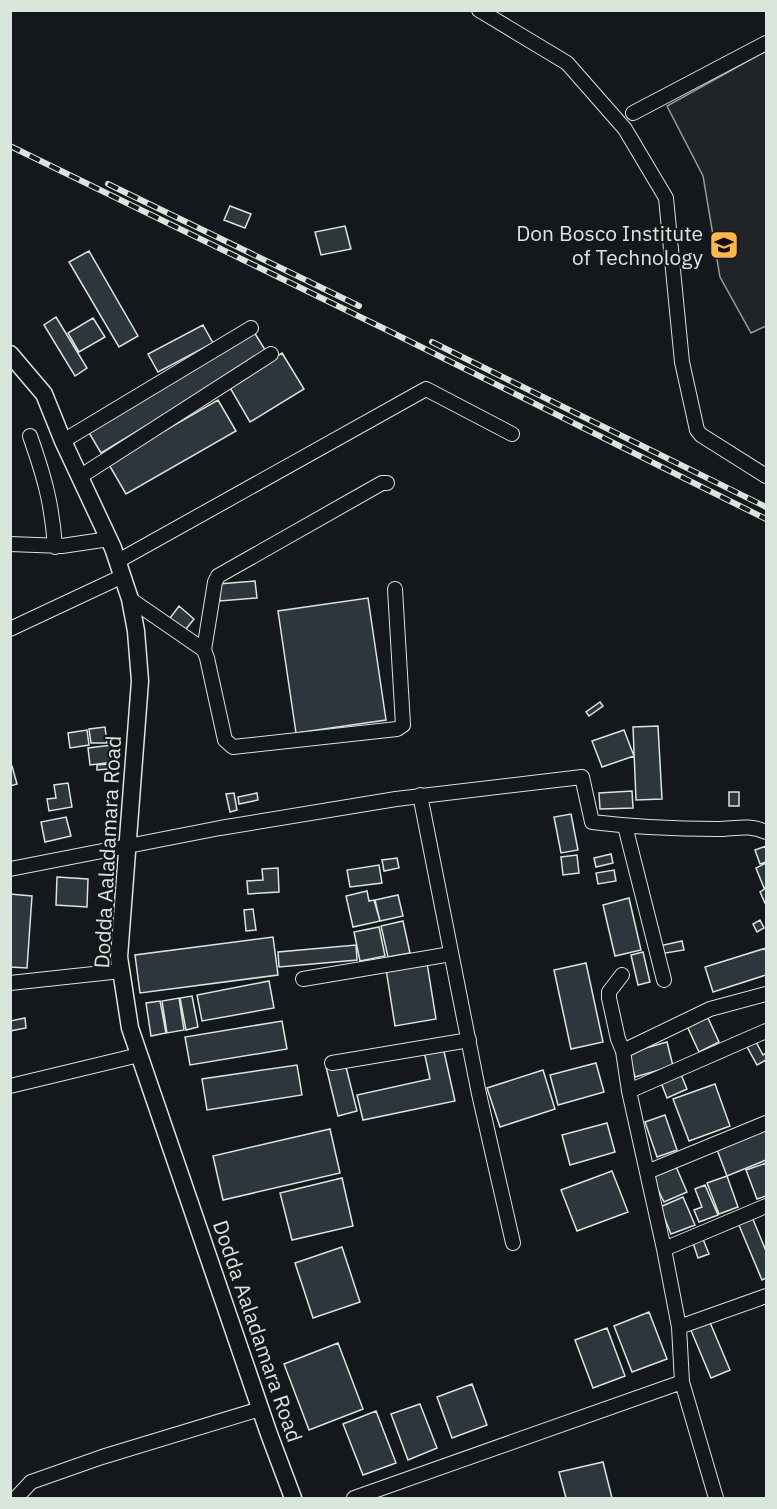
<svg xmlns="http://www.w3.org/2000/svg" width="777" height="1509" viewBox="0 0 777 1509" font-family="'IBM Plex Sans',sans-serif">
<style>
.green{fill:#202428;stroke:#939e99;stroke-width:1.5}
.building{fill:#2c363c;stroke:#d8e6dc;stroke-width:1.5}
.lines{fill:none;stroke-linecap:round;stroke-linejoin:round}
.minor-casing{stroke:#d8e6dc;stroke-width:16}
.major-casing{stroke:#d8e6dc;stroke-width:19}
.minor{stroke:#14181c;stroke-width:14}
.major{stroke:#14181c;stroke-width:16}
.rail-casing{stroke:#d8e6dc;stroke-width:6}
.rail{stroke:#14181c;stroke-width:4;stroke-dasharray:11;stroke-linecap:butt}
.labels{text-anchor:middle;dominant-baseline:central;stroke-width:4.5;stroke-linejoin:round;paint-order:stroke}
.poi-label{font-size:21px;fill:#d8e6dc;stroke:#14181c;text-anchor:end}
.street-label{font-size:21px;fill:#d8e6dc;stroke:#14181c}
</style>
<rect width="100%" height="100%" fill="#14181c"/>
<path class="green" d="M766 51V326L751 333 720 277 703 176 667 106Z"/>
<path class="building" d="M230 206 251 214 245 228 224 220Z
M345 226 351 249 321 255 315 232Z
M89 251 138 336 119 347 69 262Z
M56 317 87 368 75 376 44 325Z
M93 318 105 337 79 352 68 333Z
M203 325 213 343 158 372 148 354Z
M254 332 267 353 101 453 88 431Z
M282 353 304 389 250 422 229 386Z
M218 400 236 431 126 494 108 463Z
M255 581 257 598 220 601 218 584Z
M368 598 386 720 296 733 278 611Z
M179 606 194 619 182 634 167 622Z
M600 702 603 706 589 716 586 712Z
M658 726 662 799 636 800 633 727Z
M105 727 107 743H91L89 729Z
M87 730 89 745 70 748 68 733Z
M624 730 634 756 602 767 592 741Z
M112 745 114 762 90 765 88 748Z
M108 764V769L97 770V765Z
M10 766H12L17 784 10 786Z
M68 783 72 807 49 811 47 799 56 798 54 785Z
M632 791 633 808 600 809 599 793Z
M729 792H739V806H729Z
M234 793 237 810 230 812 226 794Z
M257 793 258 800 239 804 238 797Z
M571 814 578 850 561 853 554 817Z
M66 817 71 836 45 842 41 822Z
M766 846V862L760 864 755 850Z
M611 854 613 863 596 867 594 858Z
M577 855 579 873 563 875 561 857Z
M397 858 399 868 384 871 382 860Z
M766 863V887L764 888 756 868Z
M379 865 382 883 350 887 347 870Z
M278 868 279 892 248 894 247 881 263 880 262 869Z
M614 870 616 881 598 884 596 873Z
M57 877 88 879 87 907 56 905Z
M766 888V902L765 903 760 892Z
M367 891 369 901 374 900 380 921 353 927 346 896Z
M10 894 32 896 27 968 10 967Z
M398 895 403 916 380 921 375 900Z
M629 898 641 950 615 956 603 905Z
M253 909 256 930 246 931 244 910Z
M760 920 764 928 757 932 753 924Z
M403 921 410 953 388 957 381 926Z
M379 927 385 956 360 961 354 932Z
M273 937 278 975 140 993 135 955Z
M682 941 684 950 660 954 659 946Z
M356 945 357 960 279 967 278 952Z
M766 948V975L713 992 705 967Z
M643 952 650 982 638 985 631 955Z
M427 963 436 1019 395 1026 386 969Z
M586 963 603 1042 571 1049 554 970Z
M269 981 274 1008 202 1021 197 995Z
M192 996 198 1027 186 1030 180 998Z
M179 998 184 1030 167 1033 162 1001Z
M160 1001 166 1033 151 1036 146 1003Z
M707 1016 719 1042 699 1052 687 1026Z
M25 1018 26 1028 10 1031V1021Z
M282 1021 287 1049 190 1065 185 1037Z
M755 1040 763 1055 766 1053V1060L757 1065 746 1045Z
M667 1042 673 1066 635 1077 628 1053Z
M443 1047 455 1101 363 1120 357 1095 430 1079 424 1051Z
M345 1063 357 1111 338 1116 326 1067Z
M596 1063 604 1092 558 1105 550 1075Z
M297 1065 302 1095 207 1110 202 1079Z
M543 1070 555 1109 500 1127 487 1088Z
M680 1072 687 1089 667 1098 660 1080Z
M715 1084 730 1126 689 1141 673 1099Z
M665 1115 677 1150 657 1157 645 1122Z
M607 1123 615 1152 570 1165 562 1135Z
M766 1127V1160L727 1176 716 1147Z
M330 1129 340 1173 223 1200 213 1156Z
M674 1162 687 1192 664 1202 650 1173Z
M766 1163V1196L757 1199 746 1170Z
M612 1171 628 1212 577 1231 561 1190Z
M727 1176 738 1207 719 1214 707 1183Z
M342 1178 353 1226 292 1240 280 1193Z
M705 1185 718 1215 699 1222 694 1210 702 1207 695 1189Z
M683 1197 695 1225 671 1234 660 1207Z
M752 1217 766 1251V1278L762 1280 738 1223Z
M703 1239 709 1254 698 1258 693 1243Z
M342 1247 360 1302 313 1318 295 1263Z
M649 1312 667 1359 632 1372 614 1326Z
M709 1320 730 1370 711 1378 690 1328Z
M607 1328 625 1376 593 1388 575 1340Z
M338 1343 363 1409 309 1430 284 1364Z
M472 1384 487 1425 452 1438 437 1397Z
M420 1404 437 1448 408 1460 391 1414Z
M376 1411 396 1463 363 1475 343 1424Z
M603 1462 612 1498H566L559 1472Z"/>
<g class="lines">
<g class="minor-casing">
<path id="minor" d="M479 10 567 63 625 129 666 198 682 362 697 430 701 435 766 476
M633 113 766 43
M30 436C44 476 52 503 55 547
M63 441 251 328
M81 476 271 354
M10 544 62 546 109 539
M118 561 426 389 512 434
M130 599 204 650 207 658 225 740 233 747 397 729 403 725 395 589
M10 629 123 576
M204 650 215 582 218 576 382 483H387
M420 795 479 1094 513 1243
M625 826 664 980
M10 869 220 828 396 799 582 777 592 822C633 827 675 829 717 829 735 829 749 824 766 832
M622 975 609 992V998L618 1039 623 1051
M303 979 451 954
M10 983 121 971
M332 1063 469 1040
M10 1086 139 1055
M629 1091 766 1031
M647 1172 766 1123
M664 1249 766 1206
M679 1327 766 1296
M16 1498 31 1482 102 1457 260 1409
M354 1498 682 1382
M716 1498 682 1382 679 1327 664 1249 629 1091 623 1051 710 1009 766 994"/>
</g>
<g class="major-casing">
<path id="major" d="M10 354 44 394 63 441 113 548 130 599 136 631 140 681 119 957 130 1028 269 1434 293 1498"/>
</g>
<use href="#minor" class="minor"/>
<use href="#major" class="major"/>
<g class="rail-casing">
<path id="rail" d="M10 146 393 333 766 519
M108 184 359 306
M432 342 766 507"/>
</g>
<use href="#rail" class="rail"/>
</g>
<defs>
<g id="university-square" transform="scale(1.5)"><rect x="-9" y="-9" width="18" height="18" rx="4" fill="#ffb74d" stroke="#14181c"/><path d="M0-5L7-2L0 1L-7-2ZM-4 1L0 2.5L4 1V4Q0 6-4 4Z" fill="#111"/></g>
</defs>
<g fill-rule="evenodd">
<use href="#university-square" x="724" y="245"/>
</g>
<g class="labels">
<g class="poi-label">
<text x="703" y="233">Don Bosco Institute<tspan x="703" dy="24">of Technology</tspan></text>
</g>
<g class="street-label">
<text transform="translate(107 852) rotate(-87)">Dodda Aaladamara Road</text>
<text transform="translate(258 1331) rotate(71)">Dodda Aaladamara Road</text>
</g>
</g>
<rect width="777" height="1509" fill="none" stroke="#d8e6dc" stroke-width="24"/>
</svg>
